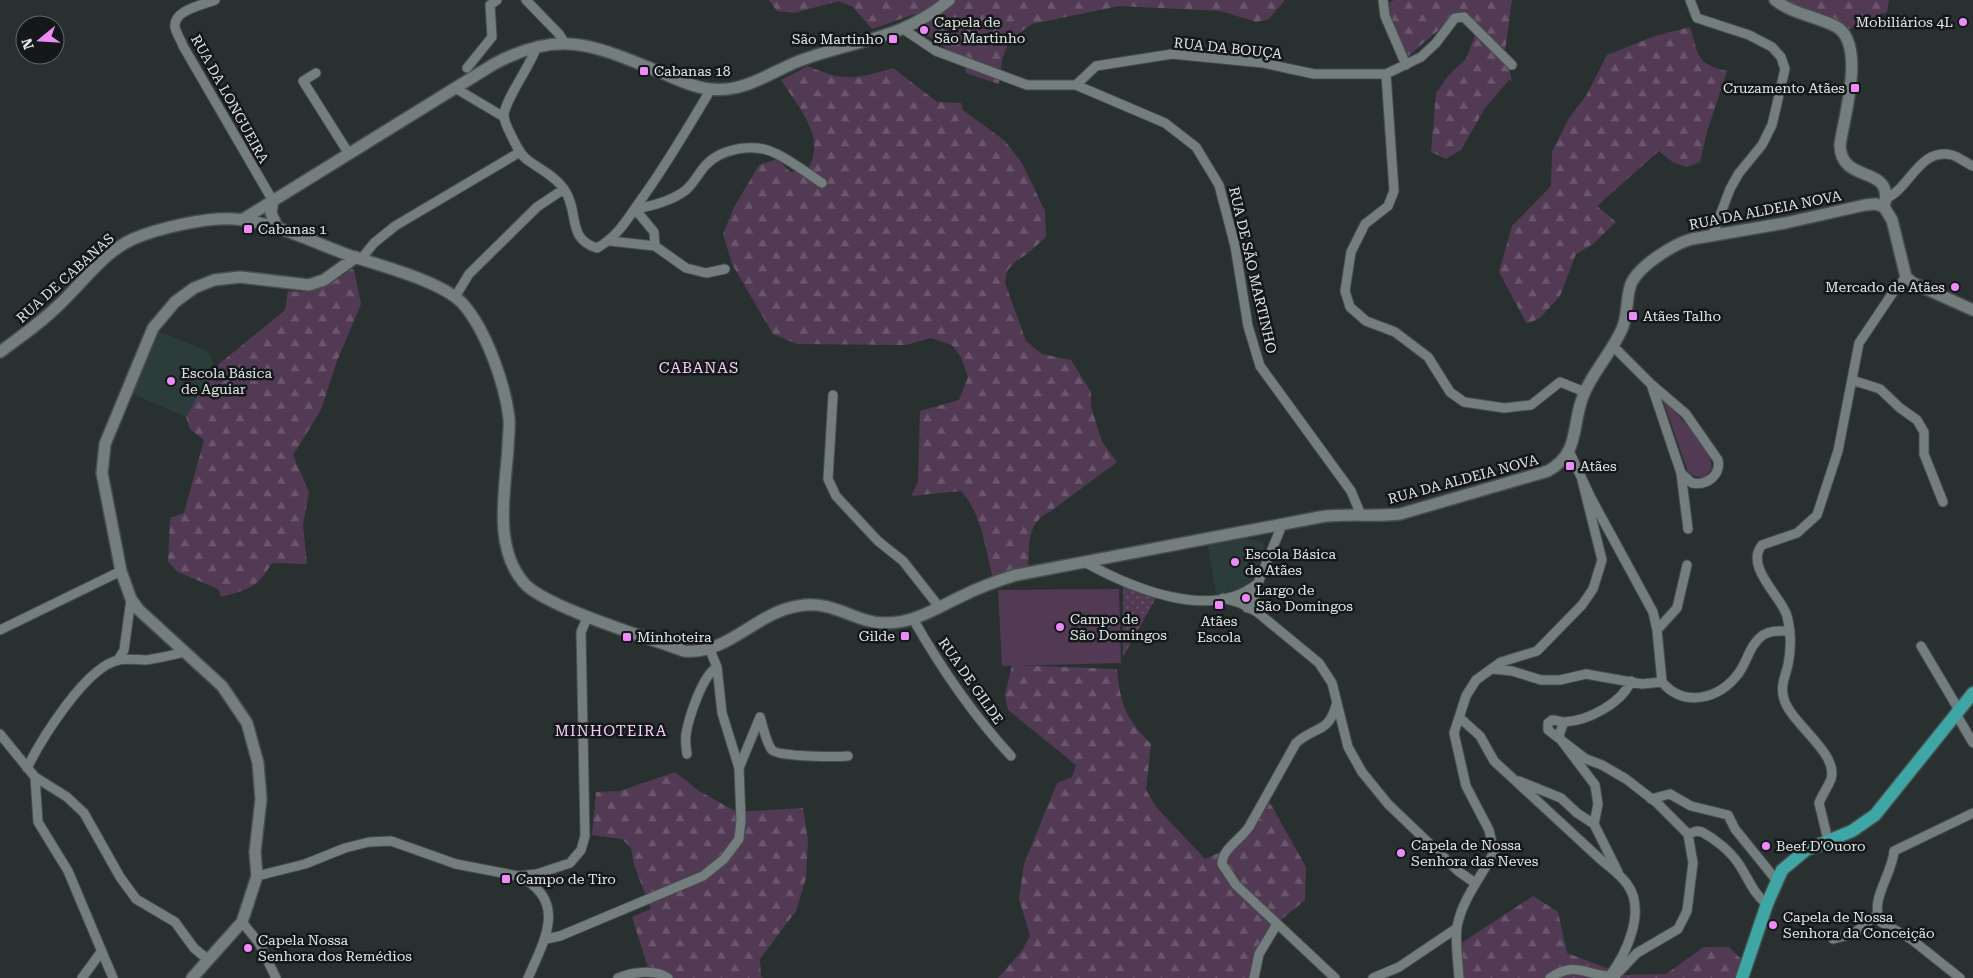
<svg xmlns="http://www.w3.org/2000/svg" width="1973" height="978" viewBox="0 0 1973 978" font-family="'Roboto Serif',serif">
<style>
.built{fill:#2c3c3b}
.green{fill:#523a55}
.forest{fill:url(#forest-firs)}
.park{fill:url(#park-dots)}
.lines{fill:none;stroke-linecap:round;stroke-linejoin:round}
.street-casing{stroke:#474e4d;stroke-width:11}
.secondary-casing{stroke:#474e4d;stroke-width:14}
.primary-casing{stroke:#474e4d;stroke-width:15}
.street{stroke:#757e7e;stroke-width:9}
.secondary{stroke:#757e7e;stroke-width:11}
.primary{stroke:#3ea7a6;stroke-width:12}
.poi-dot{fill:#ed8cf9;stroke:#141818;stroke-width:2}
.labels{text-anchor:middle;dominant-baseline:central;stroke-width:5;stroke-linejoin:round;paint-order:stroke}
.poi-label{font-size:14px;fill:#e0e5e5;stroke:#141818;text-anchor:start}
.street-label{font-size:14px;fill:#e0e5e5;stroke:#141818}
.neighbourhood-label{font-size:15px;letter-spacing:1px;fill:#f7ccfc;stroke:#141818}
</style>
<defs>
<pattern id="forest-firs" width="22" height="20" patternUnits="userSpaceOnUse" patternTransform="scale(1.25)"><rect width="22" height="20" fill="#523a55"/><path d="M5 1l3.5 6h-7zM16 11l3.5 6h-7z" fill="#6b566d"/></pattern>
<pattern id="park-dots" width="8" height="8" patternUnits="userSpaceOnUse" patternTransform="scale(1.25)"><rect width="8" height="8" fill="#523a55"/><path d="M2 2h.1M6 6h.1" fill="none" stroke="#6b566d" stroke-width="1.8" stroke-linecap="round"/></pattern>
</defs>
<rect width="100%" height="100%" fill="#293130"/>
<path class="built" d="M158 331 207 351 216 367 186 417 131 393Z
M1245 538 1263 542 1265 545 1254 578 1246 585 1235 590 1216 594 1208 545Z"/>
<path class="green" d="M1663 400C1676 413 1717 452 1711 470L1704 478 1694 476 1688 472Z
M1119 589 1121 663 1002 666 998 590Z"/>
<path class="forest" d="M769 0H1285L1269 19 1256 22 1221 11 1119 6 1032 24 1009 40 1002 60 999 84 966 73 964 61 923 32 915 14 872 29 853 7 839 1 794 13 777 11Z
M1394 0H1512L1505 51 1512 81 1509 80 1485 108 1461 150 1446 159 1431 152 1436 93 1448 76 1466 59 1476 33 1454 17 1406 58 1393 32 1389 3Z
M1783 0H1889L1887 12 1849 29Z
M1690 27C1699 56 1696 64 1727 71L1707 132 1700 162 1687 167 1674 163 1659 151 1597 206 1616 222 1593 244 1576 254 1560 296 1540 318 1527 324 1499 272 1512 226 1551 186 1552 152 1569 118 1586 96 1607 55 1655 36Z
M808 66C843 82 857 79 893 68L937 102 961 103 963 110 1005 141 1022 163 1045 211 1046 237 1027 254 1016 261 1007 271 1005 283 1026 341 1042 354 1071 360 1091 392V406L1102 442 1117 462 1051 511C1026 523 1030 542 1028 567L993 578C985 549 982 513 961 491L911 496 918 482 920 411 959 400 968 377 961 357 952 345 931 338 906 345 797 344 773 334 732 264 723 234 734 207 759 165 778 159 790 172 807 170C828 138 798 107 781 80Z
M352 269 354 270 361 304 337 361 321 410 293 455 309 492 303 525 307 564 272 563C256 589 249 589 221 597L218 589 178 572 168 562 170 518 184 513 204 440 190 429 186 417 213 369 285 310 288 291C317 294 328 285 352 269Z
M1012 665 1117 669C1120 704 1126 719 1151 744L1146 790 1157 808 1205 859 1229 848 1249 816 1266 796 1306 867 1305 900 1271 928 1252 966 1251 978H998L1021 952 1030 936 1019 898 1024 864 1057 783 1072 777 1076 765 1008 710 1005 695Z
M675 772 699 791 737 812 803 808 808 840 806 878 796 911 760 959 761 977 764 978H672L650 974 632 917 651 909 634 865 631 848 622 839 592 835 596 792 620 791Z
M1533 896 1558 912 1567 953 1625 975 1666 974 1704 947H1729L1743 961 1740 978H1461L1460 944Z"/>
<path class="park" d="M1123 585 1157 596 1123 657Z"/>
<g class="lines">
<g class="street-casing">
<path id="street" d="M215 0C203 5 173 10 175 27 176 33 181 40 183 46L273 201
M526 0 559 34 564 42
M1383 0 1385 16 1406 65
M1690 0 1697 18 1749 35 1772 47 1781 57 1785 69 1772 125 1762 145 1739 173 1730 189 1713 234
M903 29 936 51 1027 85H1076L1165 123 1196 147 1219 185 1235 246 1248 326 1260 366 1351 491 1361 515
M537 46C530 67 505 99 504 115 504 121 507 127 510 133 515 142 519 155 529 161 541 170 555 176 564 189 580 212 566 239 597 248 619 236 629 216 643 197 668 162 689 126 711 89
M467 68 492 37 490 5 497 0
M316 73 303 81 349 154
M1386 74 1394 191 1388 206 1365 224 1351 252 1345 291 1350 307 1366 321 1395 332 1428 357 1450 392 1464 402 1504 408 1531 405 1560 382 1585 392
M1076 85 1096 66 1172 54 1263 63 1314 74H1386L1421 57 1436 43 1455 18 1464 17 1512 65
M455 88 504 117
M1885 199C1910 189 1919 147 1952 155 1959 157 1966 163 1973 166
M635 209C652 206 672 201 686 190 694 183 698 174 705 166 721 148 755 142 777 154 793 162 807 173 822 183
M635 209 654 232 655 246
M610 241 655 246 686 268 706 273 725 269
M361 259 374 243 395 226 520 152
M455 297 469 274 537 207 564 189
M1613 346 1651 384 1681 473 1688 529
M1852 380 1880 389 1900 408 1917 420 1924 432V454L1943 502
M1651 384 1686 414 1718 460C1721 475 1707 486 1692 483L1681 473
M833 395 828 479 836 496 878 541 903 561 940 608
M1569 451 1591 498 1653 612 1657 630 1662 682C1684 708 1719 699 1738 674 1748 661 1749 645 1763 635 1772 630 1780 631 1790 631
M1086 563C1132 588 1212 622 1258 583
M1223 598 1240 603 1257 612 1319 663 1332 683 1348 747 1362 772 1388 804 1458 871 1475 883
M1247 608 1254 602 1258 583 1280 530 1279 524
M913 619C941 668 972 714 1011 756
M0 630 121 571
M1657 630 1677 608 1687 565
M1921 646 1959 710
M118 660 124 650 131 599
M1493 669 1512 671 1541 680H1560L1586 674 1642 684 1662 682
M1631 681C1622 703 1588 721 1564 722 1560 722 1557 720 1552 720L1548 723V730L1586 759 1602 765 1626 779 1657 803 1688 834
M1956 714 1973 743
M1460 718 1480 736 1494 761 1599 858C1609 867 1619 873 1627 884 1647 911 1626 955 1608 978
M1564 722 1559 735 1561 740 1595 785 1598 804 1594 824 1618 872
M0 734 35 777 67 797 84 813 120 877 136 899 175 922 194 948 207 959
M687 754C686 748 685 741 686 734 689 717 702 676 717 667
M27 768C41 740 86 666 119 660 127 658 137 660 146 660 158 658 171 656 183 652
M739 768 760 717C763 726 766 743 772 750 777 757 838 757 848 756
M35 777 38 822 68 871 113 978
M1519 781 1561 798 1577 813 1594 824
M1651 799 1670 794 1691 806 1728 815 1735 829 1777 881
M1688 834 1697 831 1702 832C1715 839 1730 851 1738 863 1748 877 1753 894 1767 904
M1828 840 1819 803C1822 795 1828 787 1831 779 1839 753 1791 724 1784 699 1780 686 1785 677 1788 665 1791 650 1791 631 1787 616 1782 597 1744 567 1762 545L1797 533 1817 515 1838 451 1859 343 1894 291 1906 277
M257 876 305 864 345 848 369 842 391 841 456 864 518 876 537 874 570 863 581 850 585 836 581 632 588 616
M519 876C568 901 545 939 528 978
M242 922 259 943 276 978
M546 939 560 936 703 876 724 859 739 839 741 820 739 768 722 713 717 667 710 650
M1833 939 1853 934 1878 914
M82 978 101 952
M618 978C631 972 656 969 668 978
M1254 978 1259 954 1277 924
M1335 978 1236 885 1222 864C1222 849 1241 839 1249 827L1296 743C1315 726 1329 733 1336 705
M1373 978 1399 967 1457 928
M1459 978C1458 962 1455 942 1457 927 1462 899 1482 876 1494 852L1489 830 1466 786 1454 733 1466 696 1476 680 1501 662 1537 651 1582 605 1593 589 1602 560 1581 476
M1550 978C1577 959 1589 978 1615 976L1637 953 1678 929 1687 911 1693 863 1688 834
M1960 978 1911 939 1881 922C1868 902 1893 873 1894 851L1973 813"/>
</g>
<g class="secondary-casing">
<path id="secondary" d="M1775 0C1793 14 1815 16 1835 26 1867 42 1844 116 1840 145 1841 186 1896 163 1884 207
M273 201 271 213 278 229
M1884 207 1892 220 1906 277 1913 283 1973 310
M242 220 494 64C561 28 595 46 660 72 676 79 692 87 710 89 744 93 769 73 799 61 854 40 902 40 949 0
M0 352C22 336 43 321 62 302 84 281 104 252 133 239 159 228 206 217 235 219 276 222 316 244 354 257 382 266 443 282 463 304 486 330 505 384 509 418 510 428 508 439 508 448 505 492 493 547 524 583 545 607 649 638 684 651 728 655 755 613 798 606 834 599 854 623 885 623 914 623 935 609 960 597 978 588 996 581 1016 575L1320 517C1346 513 1373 517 1400 514L1548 471C1578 454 1572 431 1581 402 1589 376 1611 354 1622 329 1628 315 1626 301 1630 287 1635 268 1673 244 1692 239L1785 223 1865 205 1876 204 1884 207
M192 978 242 922 257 876 255 852 261 799 258 763 247 723 222 686 139 610 131 599 121 571 102 473 105 444 153 328 175 302 194 288 214 280 240 277 309 285 324 280 356 257"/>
</g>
<g class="primary-casing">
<path id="primary" d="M1742 978 1767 904 1782 870 1806 850 1852 831 1875 815 1973 693"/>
</g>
<use href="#street" class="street"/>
<use href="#secondary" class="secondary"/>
<use href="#primary" class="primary"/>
</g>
<g class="poi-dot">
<circle cx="1963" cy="22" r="5"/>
<circle cx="924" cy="30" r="5"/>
<rect x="888" y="34" width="10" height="10" rx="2.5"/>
<rect x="639" y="66" width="10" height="10" rx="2.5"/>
<rect x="1850" y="83" width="10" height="10" rx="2.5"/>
<rect x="243" y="224" width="10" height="10" rx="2.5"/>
<circle cx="1955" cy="287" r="5"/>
<rect x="1628" y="311" width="10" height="10" rx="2.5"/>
<circle cx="171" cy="381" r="5"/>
<rect x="1565" y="461" width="10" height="10" rx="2.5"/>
<circle cx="1235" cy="562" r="5"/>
<circle cx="1246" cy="598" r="5"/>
<rect x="1214" y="600" width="10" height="10" rx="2.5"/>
<circle cx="1060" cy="627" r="5"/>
<rect x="900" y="631" width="10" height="10" rx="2.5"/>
<rect x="622" y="632" width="10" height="10" rx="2.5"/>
<circle cx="1766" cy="846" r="5"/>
<circle cx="1401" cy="853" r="5"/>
<rect x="501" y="874" width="10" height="10" rx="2.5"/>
<circle cx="1773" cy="925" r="5"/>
<circle cx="248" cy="948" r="5"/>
</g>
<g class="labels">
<g class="poi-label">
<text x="934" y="22">Capela de<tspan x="934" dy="16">São Martinho</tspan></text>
<text x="1953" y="22" text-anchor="end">Mobiliários 4L</text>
<text x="883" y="39" text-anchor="end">São Martinho</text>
<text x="654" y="71">Cabanas 18</text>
<text x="1845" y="88" text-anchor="end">Cruzamento Atães</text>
<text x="258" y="229">Cabanas 1</text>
<text x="1945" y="287" text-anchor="end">Mercado de Atães</text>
<text x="1643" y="316">Atães Talho</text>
<text x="181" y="373">Escola Básica<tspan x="181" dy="16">de Aguiar</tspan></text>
<text x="1580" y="466">Atães</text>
<text x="1245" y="554">Escola Básica<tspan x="1245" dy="16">de Atães</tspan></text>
<text x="1256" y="590">Largo de<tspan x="1256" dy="16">São Domingos</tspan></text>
<text x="1070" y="619">Campo de<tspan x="1070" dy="16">São Domingos</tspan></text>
<text x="1219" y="621" text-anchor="middle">Atães<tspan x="1219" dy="16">Escola</tspan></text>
<text x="895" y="636" text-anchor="end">Gilde</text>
<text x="637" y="637">Minhoteira</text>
<text x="1411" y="845">Capela de Nossa<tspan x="1411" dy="16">Senhora das Neves</tspan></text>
<text x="1776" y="846">Beef D'Ouoro</text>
<text x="516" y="879">Campo de Tiro</text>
<text x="1783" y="917">Capela de Nossa<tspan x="1783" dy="16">Senhora da Conceição</tspan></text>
<text x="258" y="940">Capela Nossa<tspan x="258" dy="16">Senhora dos Remédios</tspan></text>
</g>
<g class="street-label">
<text transform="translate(1228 48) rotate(6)">RUA DA BOUÇA</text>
<text transform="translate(230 99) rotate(61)">RUA DA LONGUEIRA</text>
<text transform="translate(1765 210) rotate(-11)">RUA DA ALDEIA NOVA</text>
<text transform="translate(1253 270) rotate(77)">RUA DE SÃO MARTINHO</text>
<text transform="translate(65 278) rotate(-42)">RUA DE CABANAS</text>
<text transform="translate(1463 479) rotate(-15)">RUA DA ALDEIA NOVA</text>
<text transform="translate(971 681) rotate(55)">RUA DE GILDE</text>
</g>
<g class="neighbourhood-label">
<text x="699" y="368">CABANAS</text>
<text x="611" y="731">MINHOTEIRA</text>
</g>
</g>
<g transform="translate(40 40) rotate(252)"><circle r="24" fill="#141818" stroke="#666a6a"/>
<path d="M0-4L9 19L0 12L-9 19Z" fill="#ed8cf9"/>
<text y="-8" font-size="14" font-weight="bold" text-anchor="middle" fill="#e0e5e5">N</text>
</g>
</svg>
